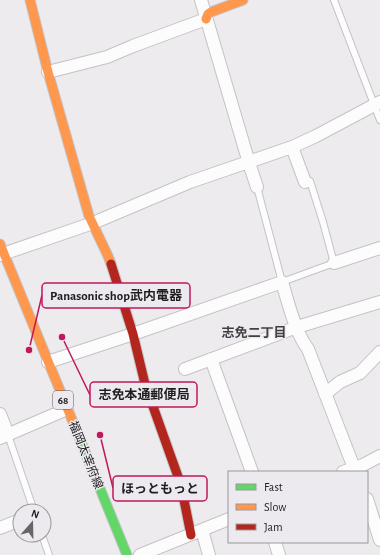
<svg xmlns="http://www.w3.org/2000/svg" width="380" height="555" viewBox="0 0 380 555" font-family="'Alegreya Sans','Noto Sans JP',sans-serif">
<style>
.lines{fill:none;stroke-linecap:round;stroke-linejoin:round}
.lane-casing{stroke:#c4c2c5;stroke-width:8}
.street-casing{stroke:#c4c2c5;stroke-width:14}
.fast-casing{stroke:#c4c2c5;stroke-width:11}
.slow-casing{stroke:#c4c2c5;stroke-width:11}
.jam-casing{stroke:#c4c2c5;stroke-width:11}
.lane{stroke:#fcfcfc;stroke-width:6}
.street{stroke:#fcfcfc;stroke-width:12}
.fast{stroke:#63d668;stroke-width:9}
.slow{stroke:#ff974d;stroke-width:9}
.jam{stroke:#b3261e;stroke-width:9}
.labels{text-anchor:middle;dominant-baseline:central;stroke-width:3;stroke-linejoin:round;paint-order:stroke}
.shield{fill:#edeaef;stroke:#5c5a5d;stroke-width:1}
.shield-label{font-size:11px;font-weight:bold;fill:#1e1d1f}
.street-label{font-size:12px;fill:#1e1d1f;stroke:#edeaef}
.neighbourhood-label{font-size:13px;font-weight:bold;fill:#413f43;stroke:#edeaef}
.leader{fill:none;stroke:#c2185b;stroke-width:1.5}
.callout-dot{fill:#c2185b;stroke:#edeaef;stroke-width:1.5}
.callout{fill:#edeaef;stroke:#c2185b;stroke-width:1.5}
.callout-label{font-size:13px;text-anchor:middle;font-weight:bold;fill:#1e1d1f}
</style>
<rect width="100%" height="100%" fill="#edebee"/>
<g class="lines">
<g class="lane-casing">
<path id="lane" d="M334 0 380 120
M257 187 282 282 334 263 323 222 310 181 305 182
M8 435 34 511
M42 535 49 555"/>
</g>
<g class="street-casing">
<path id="street" d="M201 0 249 163 257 187
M48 72 107 57 133 46 206 19
M292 147 305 182
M0 255 93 223 190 182 292 147 316 136 380 102
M334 263 380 248
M211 359 252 472
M48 362 133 334 282 282C288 302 295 332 308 349L354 468 356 472
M185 369 297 327 380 302
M325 394 340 382 360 373 380 352
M0 414 8 435
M0 438 67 409
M343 472 363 465 380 456
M367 499 380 540
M0 528 20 520
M202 530 209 555
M275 542 279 555
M140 555 229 519"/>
</g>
<g class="fast-casing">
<path id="fast" d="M75 427 127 555"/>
</g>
<g class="slow-casing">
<path id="slow" d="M30 0 48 72 89 216 108 256 111 264
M206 19 208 14 211 12 243 0
M0 244 75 427"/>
</g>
<g class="jam-casing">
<path id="jam" d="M111 264 133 334 145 384 181 485 191 535"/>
</g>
<use href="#lane" class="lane"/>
<use href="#street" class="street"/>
<use href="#fast" class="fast"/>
<use href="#slow" class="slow"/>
<use href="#jam" class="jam"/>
</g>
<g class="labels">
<rect class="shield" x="53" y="391" width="20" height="18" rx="3"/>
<g class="shield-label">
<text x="63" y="400">68</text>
</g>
<g class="street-label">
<text transform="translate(86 455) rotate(68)">福岡太宰府線</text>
</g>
<g class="neighbourhood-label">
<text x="254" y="333">志免二丁目</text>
</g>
</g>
<path class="leader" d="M29 350L42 295M62 337L90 395M100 435L113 488"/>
<g class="callout-dot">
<circle cx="29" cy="350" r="4"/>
<circle cx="62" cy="337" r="4"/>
<circle cx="100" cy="435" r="4"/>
</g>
<g class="callout">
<rect x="42" y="283" width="148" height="25" rx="4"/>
<rect x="90" y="382" width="107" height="25" rx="4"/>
<rect x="113" y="476" width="94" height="25" rx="4"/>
</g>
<g class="callout-label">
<text x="116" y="300">Panasonic shop武内電器</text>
<text x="144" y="399">志免本通郵便局</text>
<text x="160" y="493">ほっともっと</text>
</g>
<rect x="228" y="471" width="140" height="72" fill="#edeaef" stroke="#9a989c"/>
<rect x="236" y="484" width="20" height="6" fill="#63d668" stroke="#9a989c"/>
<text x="264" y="491" font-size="12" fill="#1e1d1f">Fast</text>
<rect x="236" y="504" width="20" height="6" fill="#ff974d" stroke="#9a989c"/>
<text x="264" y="511" font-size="12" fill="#1e1d1f">Slow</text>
<rect x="236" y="524" width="20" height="6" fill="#b3261e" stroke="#9a989c"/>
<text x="264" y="531" font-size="12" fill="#1e1d1f">Jam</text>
<g transform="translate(32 523) rotate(20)"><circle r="19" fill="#edeaef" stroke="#9a989c"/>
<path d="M0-3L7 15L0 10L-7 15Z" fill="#666567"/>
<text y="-6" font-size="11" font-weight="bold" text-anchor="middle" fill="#1e1d1f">N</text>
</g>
</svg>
